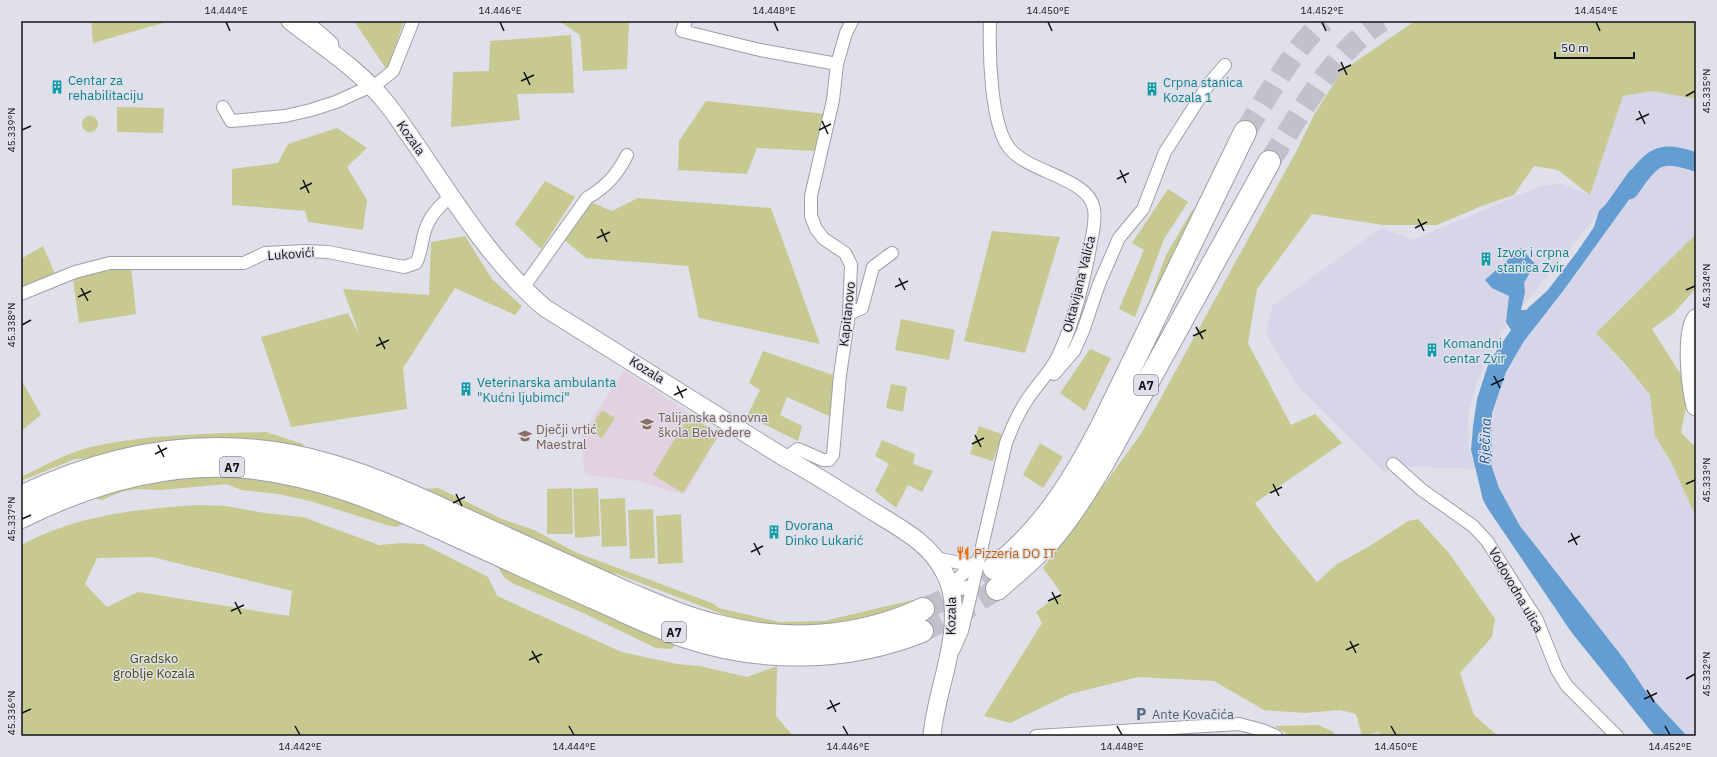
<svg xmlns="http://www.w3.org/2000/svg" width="1717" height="757" viewBox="0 0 1717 757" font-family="'IBM Plex Sans',sans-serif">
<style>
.built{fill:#d7d6e9}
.education{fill:#e3d0e1}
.green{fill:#c7c991;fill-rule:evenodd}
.water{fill:#639dd1}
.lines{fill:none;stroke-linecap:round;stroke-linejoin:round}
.river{stroke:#639dd1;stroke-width:19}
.highway-tunnel{stroke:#c1c1cb;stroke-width:22;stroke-dasharray:22 11;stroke-linecap:butt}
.street-casing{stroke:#9e9ea9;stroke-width:14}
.secondary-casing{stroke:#9e9ea9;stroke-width:19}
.primary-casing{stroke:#9e9ea9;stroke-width:21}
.highway-casing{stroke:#9e9ea9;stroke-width:24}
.street{stroke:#fff;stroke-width:12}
.secondary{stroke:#fff;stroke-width:17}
.primary{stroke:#fff;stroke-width:19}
.highway{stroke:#fff;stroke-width:22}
.ticks{fill:none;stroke:#121216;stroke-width:1.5}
.labels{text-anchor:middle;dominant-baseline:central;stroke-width:3;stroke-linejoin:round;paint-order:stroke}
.shield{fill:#e0e0eb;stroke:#505056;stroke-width:1}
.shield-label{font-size:12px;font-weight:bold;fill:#121216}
.culture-label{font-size:13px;fill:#0d838f;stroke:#e0e0eb;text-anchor:start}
.street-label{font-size:13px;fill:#121216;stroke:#e0e0eb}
.education-label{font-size:13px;fill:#785e54;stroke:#e0e0eb;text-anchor:start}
.food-label{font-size:13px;fill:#c56008;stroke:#e0e0eb;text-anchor:start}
.park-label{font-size:13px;fill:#4b4c12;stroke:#e0e0eb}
.service-label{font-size:13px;fill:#4e5e75;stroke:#e0e0eb;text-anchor:start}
.water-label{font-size:14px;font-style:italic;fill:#1a598a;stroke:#e0e0eb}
.neatline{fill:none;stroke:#121216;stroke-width:1.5}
.ticks-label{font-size:10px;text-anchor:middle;fill:#121216}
</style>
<rect width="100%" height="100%" fill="#e0e0eb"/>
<path class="built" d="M1652 91 1696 99V234L1626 302 1596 333 1650 395 1655 436 1671 462 1696 517V736H1687L1647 693 1624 659 1520 526 1499 488 1491 464 1492 413 1504 372 1524 341 1563 291 1649 172 1630 170 1606 204 1500 334 1477 382 1468 414 1469 448 1475 469 1394 466 1385 473 1299 388 1266 335 1272 306 1381 228 1413 240 1541 186 1560 183 1590 195 1623 96Z"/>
<path class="education" d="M624 370 720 434 684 495 639 481 585 475 581 436Z"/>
<path class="green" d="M91 21H163V23L93 43Z
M354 21H404L387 70Z
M559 21H629L627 69 583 71 580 35Z
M1415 21H1696V99L1652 91 1623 96 1590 195 1558 170 1534 166 1514 195 1484 205 1437 225H1383L1312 214 1257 289 1248 343 1291 425 1315 414 1342 443 1255 503 1275 531 1317 582 1337 564 1368 547 1408 521 1418 519 1449 553 1495 619 1492 637 1460 673 1474 715 1498 736H1380L1379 732 1362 736 1356 714 1340 710 1305 713 1264 710 1214 681 1138 677 1070 694 1010 723 984 716 1042 623 1036 612 1061 593 1043 568 1141 434 1297 150 1314 115 1342 71Z
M571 35 574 93 517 94 520 120 451 127 453 72 489 71 490 41Z
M706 101 825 114 816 151 757 148 747 174 678 170 679 141Z
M117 107 164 108 163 133 117 132Z
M82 124a8 8 0 1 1 16 0a8 8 0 1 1-16 0Z
M337 128 367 148 347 167 367 200 363 230 308 222 305 211 232 205V169L278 163 288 144Z
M545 181 575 197 541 249 515 224Z
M1168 189 1188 202 1164 239 1135 317 1119 309 1144 250 1132 243Z
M638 198 771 208 820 344 699 318 688 266 586 258 562 238 588 201 612 211Z
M1193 209 1197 212 1144 316 1166 255Z
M992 231 1060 237 1025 353 964 341Z
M1696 234V288L1674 313 1652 329 1683 378 1686 407 1681 432 1691 443 1696 446V517L1671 462 1655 436 1650 395 1624 363 1596 333Z
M465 236 492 279 522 306 515 315 455 288 403 368 407 409 291 427 261 337 348 313 360 336 343 289 429 295 431 242Z
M43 246 55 274 21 288V259Z
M131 267 136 314 79 323 73 279 106 268Z
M901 319 955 330 949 360 895 350Z
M1090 349 1111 358 1085 411 1060 393Z
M763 351 833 375 831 417 787 397 780 415 802 426 798 441 747 416 760 390 749 383Z
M21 379 41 415 21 431Z
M891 384 907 387 903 412 886 408Z
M602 410 615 418 602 438 589 430Z
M689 416 719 434 683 493 653 475Z
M979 426 1002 434 993 461 970 454Z
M266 432 303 444 305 451 75 459 21 481V477C44 466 66 453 91 447 148 434 208 434 266 432Z
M882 440 915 454 913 464 933 471 922 492 908 485 896 508 875 491 889 464 875 456Z
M1040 443 1063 457 1043 488 1023 475Z
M196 474 278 478 408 522 396 527 387 525 310 501 278 494 241 490 227 484 161 490 136 489 121 492 102 500 89 497Z
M438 488 502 519 534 530 575 552 712 603 719 608 779 622 824 621 917 599 919 601 895 610 829 627 751 625 617 574 605 572 424 489Z
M572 488 573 534H547V489Z
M598 488 600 536 575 538 573 489Z
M625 498 627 546 602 547 600 499Z
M199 505 226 506 265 513 303 517 379 545 401 543 423 544 488 577 497 596 622 652 677 664 700 666 747 677 777 666 776 716 793 736H21V545C78 515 136 509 199 505ZM152 557 292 591 289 616 138 592 107 607 85 584 97 558Z
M653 509 655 558 630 559 628 510Z
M681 514 683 563 658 564 656 516Z
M493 560 678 643 671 649 656 648 581 612 512 583 505 578Z
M1318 725 1334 732 1333 736H1291L1274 726Z"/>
<path class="water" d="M1639 167 1649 172 1563 291 1524 341 1506 372 1492 413 1491 464 1499 488 1520 526 1624 659 1647 693 1687 736H1655L1572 633 1488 509 1483 500 1471 450 1473 427 1477 399 1489 362 1511 330 1506 322 1509 296 1492 288 1485 280 1521 248 1535 264 1524 283 1525 292 1521 310H1526L1548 290 1577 252 1594 227 1599 211 1606 204 1630 170Z"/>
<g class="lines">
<path class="river" d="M1629 190C1636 180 1649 159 1662 157 1673 154 1686 159 1696 162"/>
<path class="highway-tunnel" d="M1245 132C1268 96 1292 50 1324 21
M1269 162C1301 114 1332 52 1382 21
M923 609 953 596 994 568
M922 631 961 612 997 589"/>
<g class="street-casing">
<path id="street" d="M307 21 332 43 333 53
M686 21 682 31 760 50 837 64
M223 107 231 121 285 116 311 110 336 102 378 83 393 71 413 21
M523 288 587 198C606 187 617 175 627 155
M21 294 75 272 110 263H244L265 253 307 251 328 252 404 267 416 263C423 250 421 236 428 223 433 212 442 204 451 196
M849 314 862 308 873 267 892 253
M1054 374 1074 351 1083 331 1099 284 1119 238 1143 209 1165 152 1208 85 1225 65
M785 458 798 449 823 460H829L833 455 840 375 849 314 851 265 845 253 824 239 816 229 811 216V196L833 100 837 64 846 33 852 21
M1393 464 1422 490 1473 526 1487 541 1537 620 1557 670 1567 686 1617 736
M935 558 971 565
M977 561 950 586 961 589 973 585 1006 443C1012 427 1019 411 1029 397 1038 384 1048 374 1056 360 1074 324 1084 282 1091 242 1093 231 1096 220 1094 209 1089 178 1031 173 1011 150 990 128 989 51 990 21
M954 649 962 631 973 585
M1036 736 1239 724 1262 730 1276 736"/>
</g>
<g class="secondary-casing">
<path id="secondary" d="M290 21C321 45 358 69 383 99 396 114 406 131 417 146 456 203 493 264 545 308L785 458C813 473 839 490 866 507 894 525 929 541 944 572 954 590 954 608 953 628 950 665 935 700 932 736"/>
</g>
<g class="primary-casing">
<path id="primary" d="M1696 319C1686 336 1691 387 1696 406"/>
</g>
<g class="highway-casing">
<path id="highway" d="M21 497C120 449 222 434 329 465 378 479 424 501 470 522 523 546 576 570 629 594 658 606 687 619 718 626 786 644 859 639 923 609
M21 517C91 482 167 460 246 467 319 474 384 502 449 532 498 554 547 577 597 599 626 612 654 626 684 636 761 662 847 661 922 631
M994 568C1043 531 1074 480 1102 426L1245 132
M997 589C1017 571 1038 555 1055 534 1074 512 1088 487 1103 463L1269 162"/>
</g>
<use href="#street" class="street"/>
<use href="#secondary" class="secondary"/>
<use href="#primary" class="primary"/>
<use href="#highway" class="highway"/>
</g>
<path class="ticks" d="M226 22 230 31M500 22 504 31M774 22 778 31M1048 22 1052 31M1322 22 1326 31M1596 22 1600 31M1341 62 1347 75M1338 71 1351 65M524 72 530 85M521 81 534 75M1686 96 1695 91M1639 111 1645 124M1636 120 1649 114M822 121 828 134M22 130 31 126M819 130 831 124M1120 170 1126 183M1117 179 1129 173M303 180 309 193M300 189 312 183M1418 219 1424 231M1415 228 1427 222M601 229 607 242M597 238 610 232M899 278 905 290M895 287 908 281M81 288 88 301M1686 290 1695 286M78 297 91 291M22 325 31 320M1196 327 1203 339M1193 336 1206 330M379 337 385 349M376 346 389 340M1494 376 1500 388M1491 385 1504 379M677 386 683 398M674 395 687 389M975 435 981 447M972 444 984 438M158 445 164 457M155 454 167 448M1273 484 1279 496M1686 484 1695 480M1270 493 1282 487M456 494 462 506M453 503 465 497M22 519 31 515M1571 533 1577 545M1568 542 1580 536M754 543 760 555M751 552 763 546M1052 592 1058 604M1048 601 1061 595M235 602 241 614M231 611 244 605M1350 641 1356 653M1346 650 1359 644M532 651 539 663M529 660 542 654M1686 679 1695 674M1647 690 1654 702M1644 699 1657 693M830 700 836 712M827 709 840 703M22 713 31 709M295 726 300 735M569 726 574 735M843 726 848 735M1117 726 1122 735M1391 726 1396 735M1665 726 1670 735"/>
<defs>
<g id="building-bare" transform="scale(1.08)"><path d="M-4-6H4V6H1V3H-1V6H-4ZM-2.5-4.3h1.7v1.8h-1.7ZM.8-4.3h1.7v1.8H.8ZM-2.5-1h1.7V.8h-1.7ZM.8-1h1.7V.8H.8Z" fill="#0f9aa8" stroke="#e0e0eb" stroke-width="2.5" paint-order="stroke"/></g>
<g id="school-bare" transform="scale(1.08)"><path d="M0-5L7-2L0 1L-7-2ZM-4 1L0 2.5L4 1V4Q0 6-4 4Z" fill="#8d6e63" stroke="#e0e0eb" stroke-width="2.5" paint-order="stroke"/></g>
<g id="restaurant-bare" transform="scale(1.08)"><path d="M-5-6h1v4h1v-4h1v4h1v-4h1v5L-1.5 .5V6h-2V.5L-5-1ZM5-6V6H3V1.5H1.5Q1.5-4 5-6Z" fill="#e8710a" stroke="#e0e0eb" stroke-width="2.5" paint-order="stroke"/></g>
<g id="parking-bare" transform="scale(1.08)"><path d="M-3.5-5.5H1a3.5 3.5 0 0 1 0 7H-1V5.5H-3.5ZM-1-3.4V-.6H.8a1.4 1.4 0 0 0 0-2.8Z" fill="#5c6f8a" stroke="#e0e0eb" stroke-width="2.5" paint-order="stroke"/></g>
</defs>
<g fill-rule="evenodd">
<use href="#building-bare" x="57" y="87"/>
<use href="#building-bare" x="1152" y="89"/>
<use href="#building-bare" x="1486" y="259"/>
<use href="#building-bare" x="1432" y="350"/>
<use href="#building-bare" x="466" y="389"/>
<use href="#school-bare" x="647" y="424"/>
<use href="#school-bare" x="525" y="436"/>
<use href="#building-bare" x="774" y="532"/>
<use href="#restaurant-bare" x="963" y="553"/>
<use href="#parking-bare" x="1141" y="714"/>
</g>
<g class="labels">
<g class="shield">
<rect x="1134" y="375" width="24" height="20" rx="3"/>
<rect x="220" y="457" width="24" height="20" rx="3"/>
<rect x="662" y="622" width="24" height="20" rx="3"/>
</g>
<g class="shield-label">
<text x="1146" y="385">A7</text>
<text x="232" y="467">A7</text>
<text x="674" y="632">A7</text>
</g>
<g class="culture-label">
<text x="68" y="80">Centar za<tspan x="68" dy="15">rehabilitaciju</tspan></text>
<text x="1163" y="82">Crpna stanica<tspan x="1163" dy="15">Kozala 1</tspan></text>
<text x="1497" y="252">Izvor i crpna<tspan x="1497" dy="15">stanica Zvir</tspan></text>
<text x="1443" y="343">Komandni<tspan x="1443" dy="15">centar Zvir</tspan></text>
<text x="477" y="382">Veterinarska ambulanta<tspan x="477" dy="15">"Kućni ljubimci"</tspan></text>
<text x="785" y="525">Dvorana<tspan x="785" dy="15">Dinko Lukarić</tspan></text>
</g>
<g class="street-label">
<text transform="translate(411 138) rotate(55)">Kozala</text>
<text transform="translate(291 254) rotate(-4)">Lukovići</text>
<text transform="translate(1079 284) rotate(-76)">Oktavijana Valića</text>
<text transform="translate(847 314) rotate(-84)">Kapitanovo</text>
<text transform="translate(647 370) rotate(32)">Kozala</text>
<text transform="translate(1516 590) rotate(60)">Vodovodna ulica</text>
<text transform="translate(951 616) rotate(-89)">Kozala</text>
</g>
<g class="education-label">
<text x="658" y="417">Talijanska osnovna<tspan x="658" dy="15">škola Belvedere</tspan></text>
<text x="536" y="429">Dječji vrtić<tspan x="536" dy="15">Maestral</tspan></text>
</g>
<g class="food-label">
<text x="974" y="553">Pizzeria DO IT</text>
</g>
<g class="park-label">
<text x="154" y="658">Gradsko<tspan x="154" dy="15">groblje Kozala</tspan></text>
</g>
<g class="service-label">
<text x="1152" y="714">Ante Kovačića</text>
</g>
<g class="water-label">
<text transform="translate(1485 441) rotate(-88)">Rječina</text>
</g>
</g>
<rect width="1717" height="757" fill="none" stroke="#e0e0eb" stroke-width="44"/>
<path d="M1555 52v6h79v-6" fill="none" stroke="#121216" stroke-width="2"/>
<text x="1561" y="52" font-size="12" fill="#121216" stroke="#e0e0eb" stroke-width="3" paint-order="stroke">50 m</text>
<rect x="22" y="22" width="1673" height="713" class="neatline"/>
<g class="ticks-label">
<text x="226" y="14">14.444°E</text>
<text x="500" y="14">14.446°E</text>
<text x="774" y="14">14.448°E</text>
<text x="1048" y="14">14.450°E</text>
<text x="1322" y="14">14.452°E</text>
<text x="1596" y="14">14.454°E</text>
<text transform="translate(1706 91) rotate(-90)" y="4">45.335°N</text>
<text transform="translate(11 130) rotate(-90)" y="4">45.339°N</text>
<text transform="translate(1706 286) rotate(-90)" y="4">45.334°N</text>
<text transform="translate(11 325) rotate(-90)" y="4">45.338°N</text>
<text transform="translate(1706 480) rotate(-90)" y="4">45.333°N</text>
<text transform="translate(11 519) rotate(-90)" y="4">45.337°N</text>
<text transform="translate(1706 674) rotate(-90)" y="4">45.332°N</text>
<text transform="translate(11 713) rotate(-90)" y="4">45.336°N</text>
<text x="300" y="750">14.442°E</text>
<text x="574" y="750">14.444°E</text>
<text x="848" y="750">14.446°E</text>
<text x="1122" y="750">14.448°E</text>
<text x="1396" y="750">14.450°E</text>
<text x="1670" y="750">14.452°E</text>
</g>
</svg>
